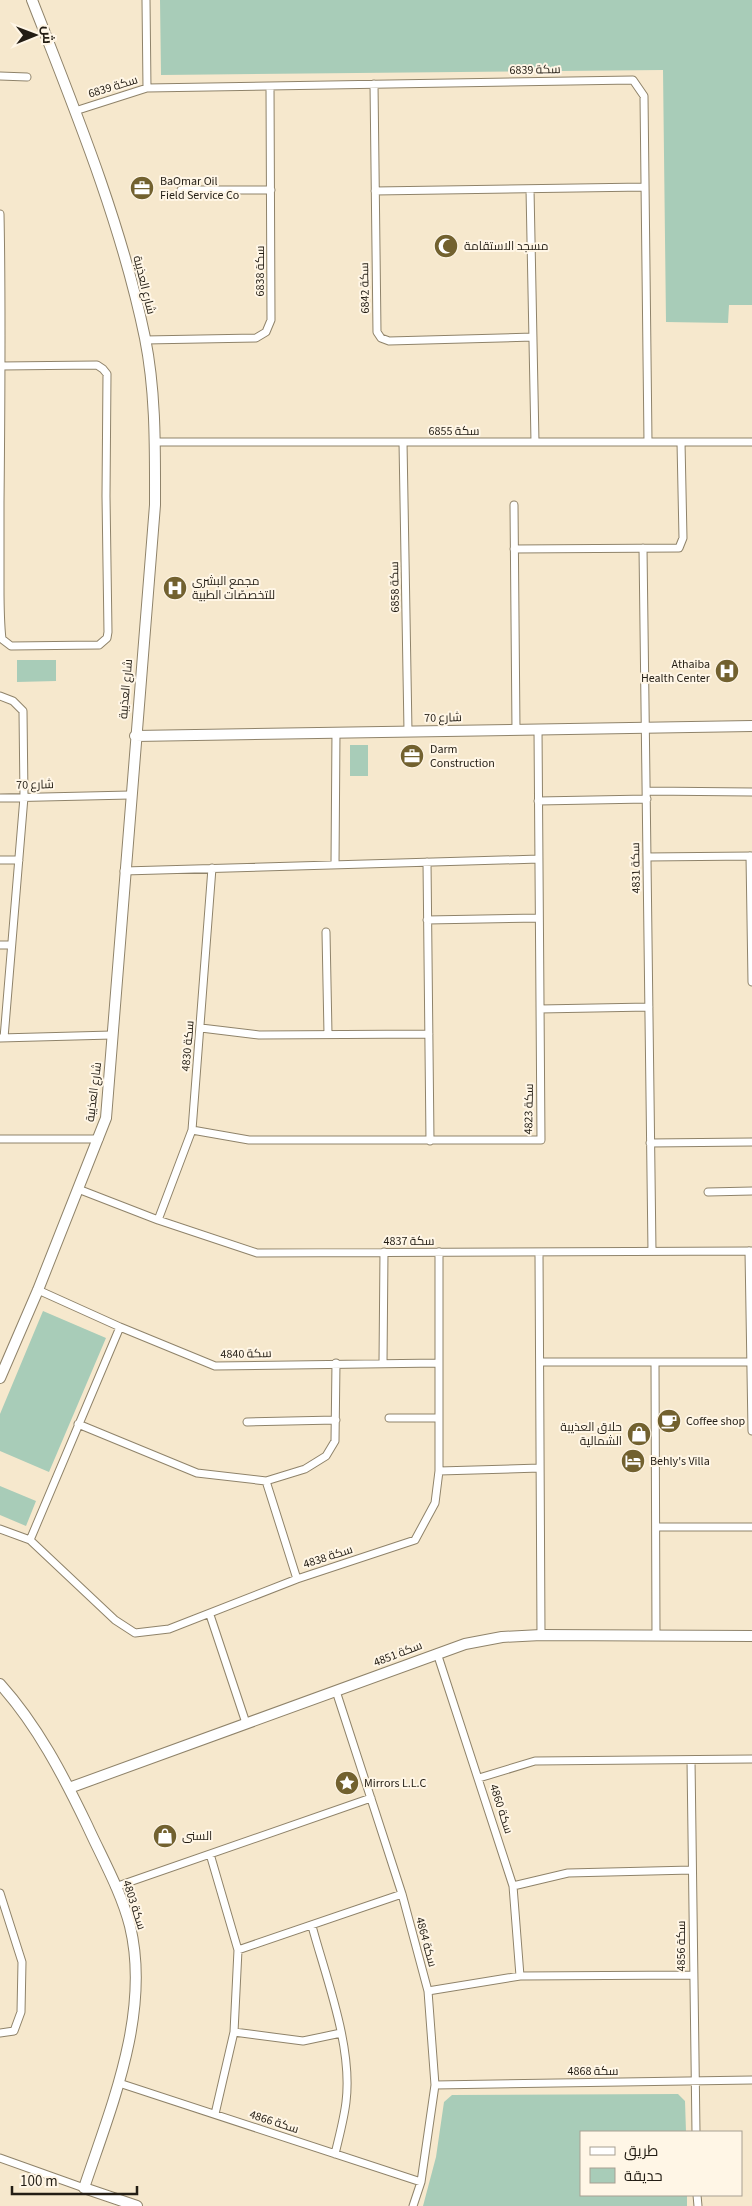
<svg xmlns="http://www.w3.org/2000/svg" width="752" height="2206" viewBox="0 0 752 2206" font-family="'Source Sans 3',Cairo,sans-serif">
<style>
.green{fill:#a8ccb8}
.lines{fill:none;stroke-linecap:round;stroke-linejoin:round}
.street-casing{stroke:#8f836a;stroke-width:9}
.secondary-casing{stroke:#8f836a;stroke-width:12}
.street{stroke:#fff;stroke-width:7}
.secondary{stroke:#fff;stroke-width:10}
.labels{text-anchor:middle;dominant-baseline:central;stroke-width:4;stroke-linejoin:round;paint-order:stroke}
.street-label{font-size:12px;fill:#231d14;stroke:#fff6e6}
.poi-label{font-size:12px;fill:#231d14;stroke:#fff6e6;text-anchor:start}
</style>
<rect width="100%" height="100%" fill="#f6e8cd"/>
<path class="green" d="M160 0H752V305H729L728 323 666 322 663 70 161 75Z
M17 660H56V681L17 682Z
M350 745H368V776H350Z
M43 1311 106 1338 49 1472 0 1451V1414Z
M0 1486 36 1501 26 1526 0 1515Z
M678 2094 685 2101 686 2132H581V2195H687V2206H423L436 2157 444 2102 452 2095Z"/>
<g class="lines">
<g class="street-casing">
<path id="street" d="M146 0 147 88
M0 76 27 77
M374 84 377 332 381 338 389 341 533 337
M75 111 147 88 633 80 644 96 648 442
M530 189 535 442
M181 190H271
M375 191 645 187
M0 214C2 310 1 407 0 503 0 530 0 558 0 586 0 603 0 622 2 639L11 646 99 645 107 638 108 632 106 496 107 374 103 369 97 365 1 366H0
M145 340 256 338 266 332 271 320 270 86
M155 442H752
M403 442 408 731
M514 505 516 730
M643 548 652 1251
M514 549 679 548 683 538 681 442
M0 696 13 701 23 711 24 797 4 1038
M647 791 752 792
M0 798 130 795
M538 801 647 799
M750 856 752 982
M647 857 752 856
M0 860H19
M427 862 430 1141
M335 865 336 732
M124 871 539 859
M427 920 539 918
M326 932 328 1034
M0 945H11
M540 1009 649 1007
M201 1028 259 1035 429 1034
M0 1038 112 1035
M192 1130 249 1140H541L538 729
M0 1139H99
M650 1143 752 1142
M78 1189 158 1220 257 1253 752 1251
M708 1192 752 1191
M158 1220 192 1130 212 868
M749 1251 752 1431
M539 1253 541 1635
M38 1290 120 1327 215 1366 439 1363
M540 1362H751
M383 1363 384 1252
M655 1363 656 1636
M389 1418H439
M247 1422 336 1420
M78 1424 197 1473 266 1481 305 1469 326 1456 335 1441 336 1363
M439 1471 540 1468
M266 1481 297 1579
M656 1527H752
M0 1529 30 1540 115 1620 135 1633 169 1629 297 1579 415 1540 435 1503 439 1471V1252
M30 1540 120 1327
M210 1615 246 1723
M437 1653 513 1886 520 1976
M336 1691 402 1894 428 1991 435 2085 421 2182 413 2206
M691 1760 696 2132
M479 1778 535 1761 752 1759
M210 1854 238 1950 234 2032 215 2114
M513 1886 568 1873 692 1870
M115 1887 371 1798
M0 1893 22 1962 21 2012 14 2031 0 2033
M312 1926C326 1978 353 2047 346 2102 344 2119 339 2137 335 2154
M238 1950 402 1894
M428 1991 520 1976 693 1975
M234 2032 303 2041 341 2033
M119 2083 421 2182
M435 2085 752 2080
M0 2158 84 2188
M697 2195 698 2206"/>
</g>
<g class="secondary-casing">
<path id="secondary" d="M135 736 752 726
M0 1378 38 1290 106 1118 155 505C155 449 156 393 145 338 121 222 75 110 32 0
M0 1684C37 1725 63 1775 87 1825 102 1858 121 1891 130 1926 151 2013 111 2107 84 2188L137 2206
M69 1788 465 1644 502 1637 541 1635 752 1636"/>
</g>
<use href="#street" class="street"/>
<use href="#secondary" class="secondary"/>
</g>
<defs>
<g id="office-disc" transform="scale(1.25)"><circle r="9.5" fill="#72612f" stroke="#fff6e6"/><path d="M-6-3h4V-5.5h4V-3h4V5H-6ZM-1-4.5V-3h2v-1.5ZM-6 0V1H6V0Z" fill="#fff"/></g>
<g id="mosque-disc" transform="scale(1.25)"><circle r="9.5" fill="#72612f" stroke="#fff6e6"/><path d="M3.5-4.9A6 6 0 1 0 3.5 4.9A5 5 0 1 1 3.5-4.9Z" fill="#fff"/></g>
<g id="hospital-disc" transform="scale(1.25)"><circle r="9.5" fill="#72612f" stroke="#fff6e6"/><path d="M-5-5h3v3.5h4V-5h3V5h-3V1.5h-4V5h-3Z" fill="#fff"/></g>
<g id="cafe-disc" transform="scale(1.25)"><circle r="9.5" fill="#72612f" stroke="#fff6e6"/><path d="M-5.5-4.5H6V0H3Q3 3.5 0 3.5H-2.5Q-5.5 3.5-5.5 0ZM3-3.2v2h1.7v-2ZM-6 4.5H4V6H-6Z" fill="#fff"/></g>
<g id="shop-disc" transform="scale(1.25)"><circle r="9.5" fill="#72612f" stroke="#fff6e6"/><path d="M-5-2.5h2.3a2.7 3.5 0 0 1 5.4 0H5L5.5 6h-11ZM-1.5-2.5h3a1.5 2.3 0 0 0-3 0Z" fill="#fff"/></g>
<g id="hotel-disc" transform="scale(1.25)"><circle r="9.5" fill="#72612f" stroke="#fff6e6"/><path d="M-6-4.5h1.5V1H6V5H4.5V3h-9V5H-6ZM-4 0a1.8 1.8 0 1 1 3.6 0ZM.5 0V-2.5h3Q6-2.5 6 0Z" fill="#fff"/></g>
<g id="sight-disc" transform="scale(1.25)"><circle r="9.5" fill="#72612f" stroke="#fff6e6"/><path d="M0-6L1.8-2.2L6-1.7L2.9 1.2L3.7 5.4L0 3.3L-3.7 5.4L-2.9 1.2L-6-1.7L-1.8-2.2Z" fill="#fff"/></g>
</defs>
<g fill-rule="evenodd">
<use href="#office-disc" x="142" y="188"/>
<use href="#mosque-disc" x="446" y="246"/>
<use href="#hospital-disc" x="175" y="588"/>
<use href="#hospital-disc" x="727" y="671"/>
<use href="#office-disc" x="412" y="756"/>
<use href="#cafe-disc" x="669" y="1421"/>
<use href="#shop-disc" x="639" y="1434"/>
<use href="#hotel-disc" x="633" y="1461"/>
<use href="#sight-disc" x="347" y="1783"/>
<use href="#shop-disc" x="165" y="1836"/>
</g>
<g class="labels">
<g class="street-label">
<text transform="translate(535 70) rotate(-1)">سكة 6839</text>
<text transform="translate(113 87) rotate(-17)">سكة 6839</text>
<text transform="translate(260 271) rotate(-90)">سكة 6838</text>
<text transform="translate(144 285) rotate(76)">شارع العذيبة</text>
<text transform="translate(365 288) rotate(-91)">سكة 6842</text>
<text x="454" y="431">سكة 6855</text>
<text transform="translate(395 587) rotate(-91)">سكة 6858</text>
<text transform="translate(126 689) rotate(-85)">شارع العذيبة</text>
<text transform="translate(443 718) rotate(-1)">شارع 70</text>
<text transform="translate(35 785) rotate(-1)">شارع 70</text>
<text transform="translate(636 868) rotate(-91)">سكة 4831</text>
<text transform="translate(188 1046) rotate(-85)">سكة 4830</text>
<text transform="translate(94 1092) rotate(-83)">شارع العذيبة</text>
<text transform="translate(529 1109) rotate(-89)">سكة 4823</text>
<text x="409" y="1241">سكة 4837</text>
<text transform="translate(246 1354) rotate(-1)">سكة 4840</text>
<text transform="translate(328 1557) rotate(-18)">سكة 4838</text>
<text transform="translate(398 1654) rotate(-21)">سكة 4851</text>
<text transform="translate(501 1809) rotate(72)">سكة 4860</text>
<text transform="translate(134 1905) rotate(72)">سكة 4803</text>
<text transform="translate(426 1942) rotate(75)">سكة 4864</text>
<text transform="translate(681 1946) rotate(-90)">سكة 4856</text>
<text x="593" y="2071">سكة 4868</text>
<text transform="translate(274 2122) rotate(18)">سكة 4866</text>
</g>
<g class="poi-label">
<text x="160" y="181">BaOmar Oil<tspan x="160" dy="14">Field Service Co</tspan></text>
<text x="464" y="246">مسجد الاستقامة</text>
<text x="192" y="581">مجمع البشرى<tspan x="192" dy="14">للتخصصّات الطبية</tspan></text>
<text x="710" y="664" text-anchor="end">Athaiba<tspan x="710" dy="14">Health Center</tspan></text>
<text x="430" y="749">Darm<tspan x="430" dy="14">Construction</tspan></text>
<text x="686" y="1421">Coffee shop</text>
<text x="622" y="1427" text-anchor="end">حلاق العذيبة<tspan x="622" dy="14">الشمالية</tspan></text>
<text x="650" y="1461">Behly's Villa</text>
<text x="364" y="1783">Mirrors L.L.C</text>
<text x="182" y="1836">السنى</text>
</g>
</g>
<rect x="580" y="2131" width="162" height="65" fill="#fff6e6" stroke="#a79f92"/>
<rect x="590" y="2147" width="25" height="8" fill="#ffffff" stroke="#a79f92"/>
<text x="624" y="2156" font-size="15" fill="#231d14">طريق</text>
<rect x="590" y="2168" width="25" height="15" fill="#a8ccb8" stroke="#a79f92"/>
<text x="624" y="2181" font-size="15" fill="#231d14">حديقة</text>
<g transform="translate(35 35) rotate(89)" stroke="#fff6e6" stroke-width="4" paint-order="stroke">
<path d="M0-4L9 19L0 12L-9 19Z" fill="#231d14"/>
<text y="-8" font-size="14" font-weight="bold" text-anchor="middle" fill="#231d14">ش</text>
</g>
<path d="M12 2186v8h125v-8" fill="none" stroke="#231d14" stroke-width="2.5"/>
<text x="20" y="2186" font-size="15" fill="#231d14" stroke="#fff6e6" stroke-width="4" paint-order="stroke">100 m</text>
</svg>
